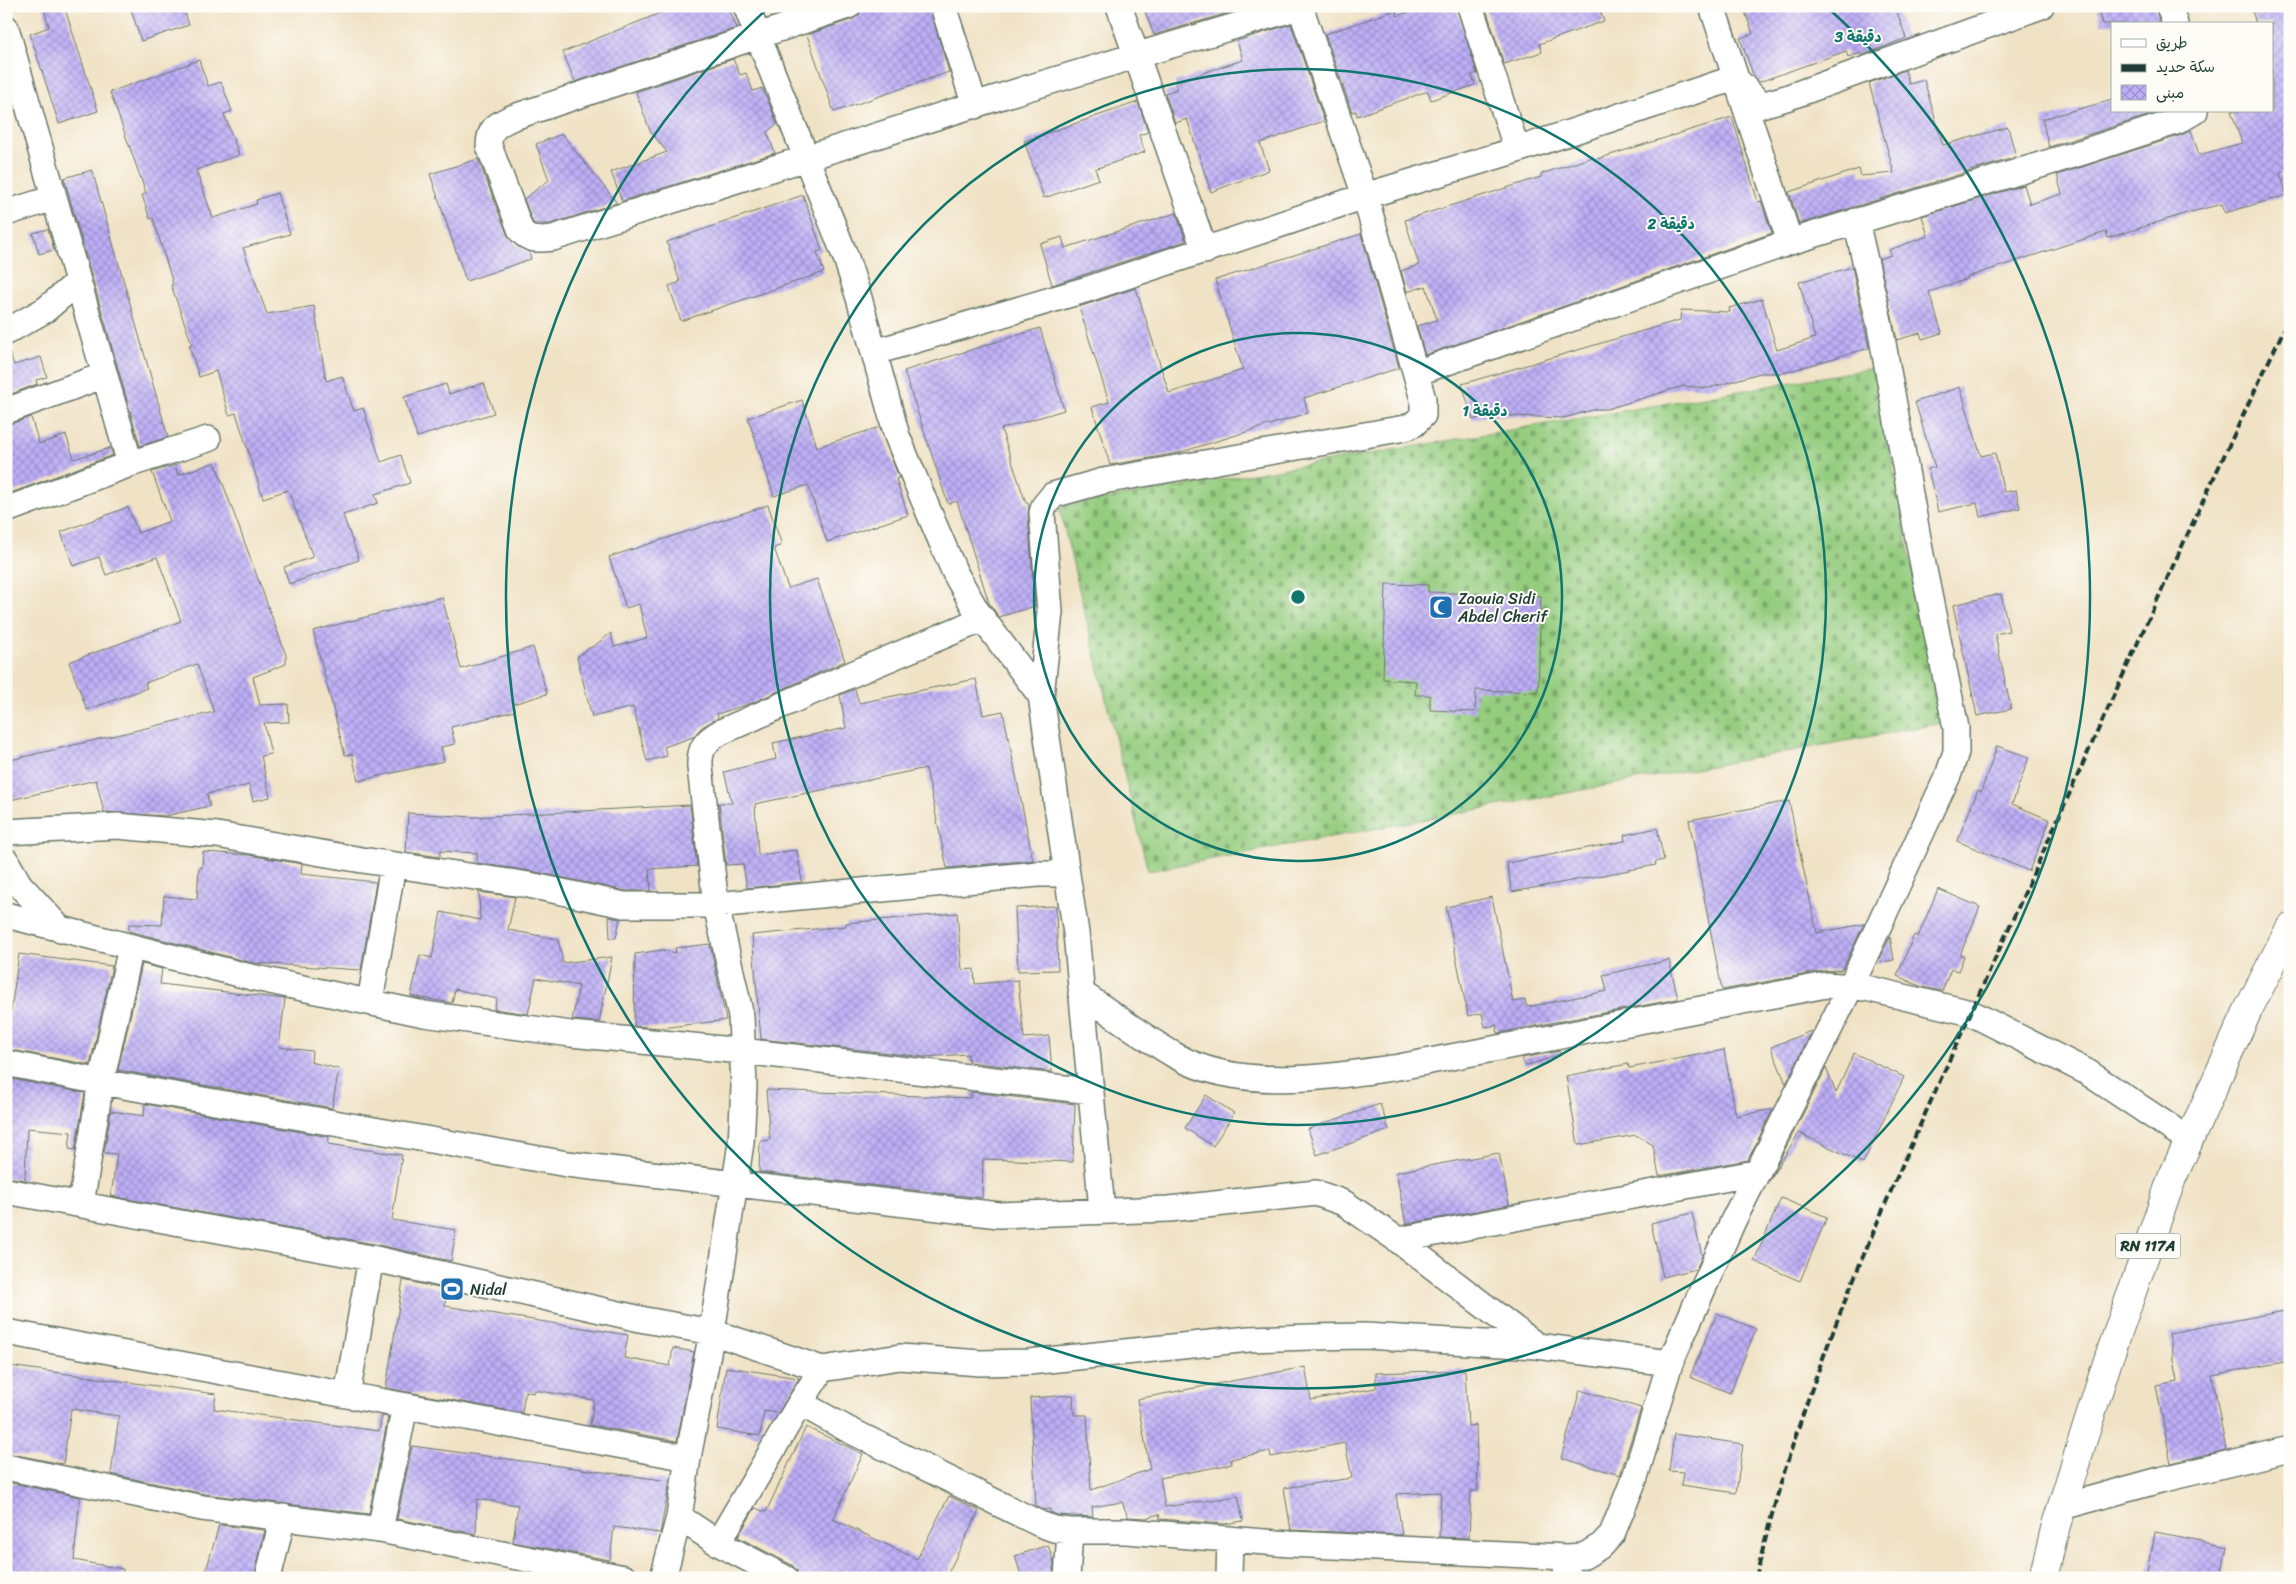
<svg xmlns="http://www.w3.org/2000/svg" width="2296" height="1584" viewBox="0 0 2296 1584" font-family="Sriracha,'Playpen Sans Arabic',sans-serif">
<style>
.cemetery{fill:url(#cemetery-stones);stroke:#5a855a}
.building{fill:url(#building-cross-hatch)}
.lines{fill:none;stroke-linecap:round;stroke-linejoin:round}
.minor-casing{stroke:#687767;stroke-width:28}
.major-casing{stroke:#687767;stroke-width:30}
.minor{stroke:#fff;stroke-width:25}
.major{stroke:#fff;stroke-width:28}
.rail{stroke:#1f3d34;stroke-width:4;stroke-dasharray:8 4;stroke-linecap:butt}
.ring{fill:none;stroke:#0f766e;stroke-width:2.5}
.labels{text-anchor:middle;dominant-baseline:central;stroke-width:4;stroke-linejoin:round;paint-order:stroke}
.shield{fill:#fdfcf7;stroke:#62766e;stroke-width:1}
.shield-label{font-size:15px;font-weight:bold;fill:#1f3d34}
.poi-label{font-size:16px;fill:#1f3d34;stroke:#fdfcf7;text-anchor:start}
.centre{fill:#0f766e;stroke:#fdfcf7;stroke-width:2.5}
.ring-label{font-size:15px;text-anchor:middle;font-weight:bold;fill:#0f766e;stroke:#fdfcf7;stroke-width:4;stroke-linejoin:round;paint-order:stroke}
</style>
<defs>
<pattern id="cemetery-stones" width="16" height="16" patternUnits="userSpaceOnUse" patternTransform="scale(1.25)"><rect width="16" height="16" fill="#95cd7f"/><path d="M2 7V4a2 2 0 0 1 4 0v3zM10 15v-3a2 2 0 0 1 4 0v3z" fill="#79a869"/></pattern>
<pattern id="building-cross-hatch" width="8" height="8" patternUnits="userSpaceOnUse" patternTransform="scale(1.25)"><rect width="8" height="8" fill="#beaef7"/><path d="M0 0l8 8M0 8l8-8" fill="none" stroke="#9a8fc9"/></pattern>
</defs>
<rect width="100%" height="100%" fill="#fdfcf7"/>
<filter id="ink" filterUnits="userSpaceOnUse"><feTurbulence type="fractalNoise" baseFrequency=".02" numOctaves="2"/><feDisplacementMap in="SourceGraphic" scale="10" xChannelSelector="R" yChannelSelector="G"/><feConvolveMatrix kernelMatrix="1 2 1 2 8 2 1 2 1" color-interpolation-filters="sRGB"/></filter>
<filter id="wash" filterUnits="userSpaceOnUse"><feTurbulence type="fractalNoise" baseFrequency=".0096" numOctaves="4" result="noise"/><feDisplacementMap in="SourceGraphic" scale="20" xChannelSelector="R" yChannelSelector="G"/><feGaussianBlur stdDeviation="1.12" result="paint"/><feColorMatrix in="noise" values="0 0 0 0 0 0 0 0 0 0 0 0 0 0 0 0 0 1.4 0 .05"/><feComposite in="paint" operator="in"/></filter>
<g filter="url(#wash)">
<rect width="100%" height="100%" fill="#f0e2c5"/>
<path class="cemetery" d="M1874 368 1942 723 1148 871 1059 507Z"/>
<g id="blocks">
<path class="building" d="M43 6H64L98 111 59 124 30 34 49 27Z
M130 6H183L189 25 141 41Z
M678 6H728L737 28 575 82 563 52Z
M862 6H929L949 72 834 112 807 35 853 19 859 15Z
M1143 6H1251L1154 35Z
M1425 6H1456L1477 73 1472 75 1475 85 1431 100 1428 91 1357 116 1356 111 1352 112 1325 34 1396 10 1397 16Z
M1485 6H1598L1604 21 1539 44 1542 52 1504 64Z
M1743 6H1895L1906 38 1861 56V53L1848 57 1846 51 1759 82 1754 77 1740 38 1753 34Z
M2108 6H2155L2160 24H2102L2098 9Z
M2251 6H2290V170L2280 173 2287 195 2225 213 2222 204 2187 213 2108 238 2106 232 1967 277V279L1929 292 1942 333 1922 339 1920 333 1897 340 1879 259 1891 255 1889 250 1928 236 1922 216 2024 185 2030 204 2062 194 2057 175 2182 135 2191 130 2199 155 2242 143 2231 111H2272V24H2256Z
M1291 24 1324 121 1260 143 1269 170 1211 192 1187 119 1175 123 1165 93 1177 89 1175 82 1243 60 1237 41Z
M733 59 740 75 746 73 753 91 762 88 770 105 777 124 767 132 775 153 622 201 611 172 667 152 650 131 636 92Z
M199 60 208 86 221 82 232 111 224 114 239 155 196 170 213 218 257 204 256 200 277 193 290 234 243 248 267 314 314 306 326 381 342 376 354 411 363 408 381 462 401 455 410 483 375 494 378 503 343 515 359 560 289 584 284 567 313 557 288 490 263 498 236 413 229 415 216 371 199 377 189 345 192 344 171 285 173 284 153 218 150 219 142 195 146 193 110 92Z
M1905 70 1909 84 1924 80 1943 145 2008 127 2016 157 1799 224 1789 192 1859 169 1861 176 1894 173 1869 83Z
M2112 100V111H2162L2049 147 2042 119Z
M1138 102 1148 132 1139 135 1145 152 1095 169 1099 179 1044 198 1024 141Z
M1732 117 1758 202 1761 201 1772 233 1425 355 1417 326 1437 320 1426 286 1407 292 1401 271 1419 265 1405 220 1541 177V174L1593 157 1594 160Z
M562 134 617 203 550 224H536L533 223 524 199 549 180 536 144Z
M478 159 508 236 517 246 529 252 531 259 466 281 430 174Z
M92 170 168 437 140 446 64 178Z
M803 195 822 250 817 252 824 272 681 321 669 286 680 282 667 242Z
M1176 213 1186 241 1052 285 1040 244 1062 237 1065 248Z
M48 229 54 250 39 254 33 233Z
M1361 234 1399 368 1304 398 1308 413 1178 453 1110 465 1092 407 1109 402 1079 307 1136 288 1169 393 1243 370 1215 280Z
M1852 267 1869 348 1783 373H1760L1709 388 1683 386 1607 409H1596L1564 418 1489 415 1473 420 1462 384 1680 320 1681 310 1730 312 1729 308 1762 299 1777 350 1815 338 1799 282Z
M1040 328 1064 410 1001 429 1026 503H1028L1029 506 1028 514 1035 606 999 617 989 603 957 501 948 504 904 371Z
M6 354H10L14 365 41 357 47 377 36 380 37 384 6 396Z
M484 383 494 413 417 437 404 397 446 384 449 394Z
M1960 387 1981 456 1995 453 2004 492 2016 490 2020 508 1980 517 1977 503 1938 512 1928 469 1935 467 1915 402Z
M802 400 817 447 880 427 899 478 896 479 908 515 827 542 808 485 774 496 748 418Z
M31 417 39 444 66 435 74 459 110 448 113 455 8 494 6 425Z
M215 462 286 655V664L253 677 260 705 288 704 289 722 264 723 271 754 261 756 270 797 253 801 249 785 207 794 210 806 165 816 104 812 96 780 6 801V761L214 712 197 664 145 683 147 688 87 710 69 662 181 621 157 557 106 575 99 557 73 566 61 532 128 507 138 533 170 521 152 472 175 465 178 475Z
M768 505 782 545 774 548 788 588 817 579 845 661 752 703 717 714 718 718 702 727 693 737 664 747 667 756 647 761 633 707 592 717 577 657 587 649 594 646 611 633 614 647 647 638 639 604 626 608 609 557Z
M1386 584 1428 585V592L1541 596 1538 692 1476 690 1475 712 1430 710V695H1415L1416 681 1383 679Z
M2001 594 2009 631 1995 634 2011 709 1977 716 1953 605Z
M442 597 461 669 533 647 547 694 513 704 515 711 451 727 455 744 441 747 444 761 358 781 352 754 345 755 313 631Z
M976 679 983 715 1003 711 1033 860 947 868 926 768 755 804 758 855 797 850 802 882 747 888 743 864 726 865 719 803H732L724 772 776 759 773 743 846 728 840 695 855 689 859 703Z
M1997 746 2029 757 2012 804 2050 820 2029 871 1957 841 1978 790 1981 792Z
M1789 801 1817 933 1864 924 1842 970 1823 971 1722 990 1689 820Z
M690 805 697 866 649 869 651 891H626L531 871 477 863V853L440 851V857L406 852 408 813 474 817Z
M1657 828 1664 860 1655 862 1656 865 1512 892 1507 863 1625 841 1624 835Z
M203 852 249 855 302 864 301 874 376 882 361 970 253 963 129 931V924L162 925 164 896 197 899 199 868H202Z
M1938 889 1980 907 1960 955 1964 956 1958 971 1951 969 1942 991 1922 987 1897 976 1914 935 1918 937Z
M479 892 515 897 508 930 558 939 563 963 612 957 599 1022 572 1020 579 986 536 978 528 1014 494 1009 497 999 455 989 452 1003 411 996 420 955 432 958 441 912 480 920Z
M1492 897 1513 1002 1525 1000 1527 1007 1607 991 1603 975 1669 960 1678 999 1498 1033 1496 1025 1485 1027 1482 1013 1468 1016 1446 907Z
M1056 906 1058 970 1018 971 1015 908Z
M957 913 962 970 974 969 975 984 1018 980 1024 1038 1049 1036 1052 1072 969 1062 968 1054 925 1057 761 1039 752 935 846 926V923Z
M609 917 620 919 616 938H610Z
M1890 937 1894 960 1877 963Z
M710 944 726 1020 661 1028 634 1026 635 954 662 950 676 953 675 948Z
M19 954 112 966 90 1065 6 1049V1011H11Z
M142 964 162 969 160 984 285 999 279 1047 312 1051 311 1062 339 1069 332 1108 118 1070Z
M1811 1031V1033L1786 1084 1771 1047Z
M1724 1050 1736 1116 1773 1109 1748 1160 1659 1176 1653 1145 1636 1135 1578 1145 1566 1076 1628 1064 1629 1068Z
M1559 1051 1560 1055 1525 1066 1522 1058Z
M1854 1053 1904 1077 1863 1163 1799 1133 1769 1181 1826 1068 1836 1093Z
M6 1078 85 1093 75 1150 69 1149 71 1132 27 1128 25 1180 6 1177Z
M766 1090 971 1098V1092L1075 1104 1073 1162 983 1159 982 1198 759 1172 760 1141 770 1140Z
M1206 1095 1234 1113 1213 1146 1185 1128Z
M145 1104 329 1137 328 1144 402 1155 392 1220 456 1230 451 1261 374 1244 111 1196 117 1154 104 1153 111 1111 144 1116Z
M1380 1104 1389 1130 1317 1155 1308 1129Z
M1499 1153 1509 1205 1406 1224 1396 1172Z
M1781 1198 1827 1217 1800 1281 1754 1261Z
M1692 1213 1702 1256 1696 1269 1663 1277 1651 1223Z
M403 1280 447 1290 445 1306 628 1335 624 1358 670 1366 673 1348 694 1352 677 1441 590 1425 594 1400 534 1390V1393L525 1391 522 1413 386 1388Z
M2290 1310V1361L2212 1375 2226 1450 2171 1463 2156 1385 2178 1381 2169 1333Z
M1717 1313 1756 1329 1730 1393 1690 1377Z
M9 1366 216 1394 214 1409 379 1431 382 1416 388 1417 369 1514 204 1494 111 1474 119 1416 71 1409 63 1464 6 1453V1390Z
M726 1367 799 1378 778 1413 764 1411 760 1436 717 1429Z
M1305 1367 1311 1400 1376 1388V1373L1465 1370 1468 1426 1476 1425 1478 1491H1471L1469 1538 1439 1537 1441 1492 1396 1494 1402 1535 1291 1530 1284 1488 1352 1478 1345 1443 1271 1457 1270 1451 1231 1459 1232 1464 1160 1478 1165 1507 1238 1496 1243 1521 1224 1524 1160 1519 1159 1514 1146 1518 1128 1517 1122 1502 1092 1507 1093 1517 1057 1515 1050 1512V1509L1043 1510 1036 1506 1030 1398 1073 1395 1074 1415H1087L1091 1490 1150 1469 1137 1399Z
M1580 1390 1641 1408 1620 1475 1561 1458Z
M806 1427 863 1454 833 1519 917 1559 949 1496 979 1511 948 1573 957 1578H799L797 1571 792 1565 738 1537 755 1508 766 1512Z
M1674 1434 1743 1444 1736 1493 1681 1485 1683 1472 1669 1471Z
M412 1446 670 1481 660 1533 614 1527 610 1560 513 1542 518 1505 477 1499 476 1534 397 1519Z
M6 1482 80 1497 74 1560 123 1569 122 1578H6Z
M219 1525 265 1530 254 1578H204Z
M2155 1532 2227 1546 2221 1578H2147Z
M1048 1545 1054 1562 1053 1578H1022L1015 1556Z"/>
</g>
</g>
<g filter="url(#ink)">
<use href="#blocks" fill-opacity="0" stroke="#687767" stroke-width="1"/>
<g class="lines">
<g class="minor-casing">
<path id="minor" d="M746 6 846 258 859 298 897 436 933 522 955 573 976 610 1041 696
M848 6 511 118C497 125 489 128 489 146L521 231C531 242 540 239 553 238L1028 88 1302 6
M943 6 975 106
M1119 6 1205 251
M1470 6 1517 150
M1712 6 1790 242
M2169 6 2175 24
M6 28 130 464
M6 213 54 198
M6 332 45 310 78 282
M875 352 1088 289 1365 196 1517 150 1735 78 1761 105 1786 98 2041 6
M1416 373 1790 242 2086 151 2178 121 2195 111
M6 411 105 375
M6 510 130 464 208 439
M6 832 117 826 217 835 362 860 529 885 624 905H716L1038 874H1067L1076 933 1102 1210
M6 861 19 884 61 930
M1067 874 1041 696 1050 612 1042 513 1044 506 1053 495 1103 481 1405 428 1414 424 1423 415V399L1365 196 1300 6
M6 915 251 977 424 1014 571 1034 742 1051 1091 1091
M1081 993C1113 1014 1143 1037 1176 1056 1240 1092 1330 1077 1399 1067L1826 985 1866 988 1971 1013 2087 1072 2189 1140
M370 1002 393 865
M6 1063 101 1082 567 1164 999 1215 1169 1209 1316 1193 1344 1203 1398 1240 1537 1346 1670 1363
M6 1191 371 1258 645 1320 712 1332 822 1369 900 1357 980 1363 1029 1362 1249 1339 1311 1337 1365 1336 1537 1346
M81 1204 101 1082 131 947
M1398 1240 1755 1173
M6 1332 688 1458
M347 1395 371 1258
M800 1403 847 1429 1040 1524 1054 1529 1070 1531H1126L1290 1544 1567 1557 1584 1556 1602 1545 1612 1534 1635 1477 1670 1363 1733 1221 1851 986 1949 773 1956 752V728L1921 555 1879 321 1856 221
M6 1467 202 1508 380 1530 624 1578
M2062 1507 2160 1480 2290 1449
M679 1517 718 1543 785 1578
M380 1530 405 1406
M718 1543 800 1403 822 1369
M268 1578 283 1517
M663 1578 679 1517 688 1458 712 1332 741 1143 744 1087 741 1016 716 905 700 767C699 749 705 741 721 732L857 672 983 619
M1067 1578 1070 1531
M1229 1578 1230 1539
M1566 1578 1567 1557"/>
</g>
<g class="major-casing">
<path id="major" d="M2043 1578 2056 1525 2108 1360 2172 1178 2248 1010 2290 928"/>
</g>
<use href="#minor" class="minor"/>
<use href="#major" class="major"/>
<path class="rail" d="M1756 1578C1803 1371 1899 1173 1985 981 2085 759 2184 537 2290 317"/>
</g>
</g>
<g class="ring">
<circle cx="1298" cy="597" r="264"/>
<circle cx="1298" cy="597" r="528"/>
<path d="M1828 8A792 792 0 1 1 768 8"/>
</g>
<defs>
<g id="mosque-square" transform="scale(1.25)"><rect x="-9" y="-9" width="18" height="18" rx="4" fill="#1f6fb2" stroke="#fdfcf7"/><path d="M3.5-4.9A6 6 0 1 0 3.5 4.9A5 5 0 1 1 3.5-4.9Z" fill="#fff"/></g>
<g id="stadium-square" transform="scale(1.25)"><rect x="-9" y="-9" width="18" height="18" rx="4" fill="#1f6fb2" stroke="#fdfcf7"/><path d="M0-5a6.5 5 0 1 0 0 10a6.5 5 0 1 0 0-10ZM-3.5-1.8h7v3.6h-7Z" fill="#fff"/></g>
</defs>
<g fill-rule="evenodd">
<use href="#mosque-square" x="1441" y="607"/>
<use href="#stadium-square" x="452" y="1289"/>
</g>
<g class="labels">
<rect class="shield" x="2115.5" y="1233.5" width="65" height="25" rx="4"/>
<g class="shield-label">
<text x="2148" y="1246">RN 117A</text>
</g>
<g class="poi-label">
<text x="1458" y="598">Zaouia Sidi<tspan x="1458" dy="18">Abdel Cherif</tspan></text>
<text x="470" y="1289">Nidal</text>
</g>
</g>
<circle cx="1298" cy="597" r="8" class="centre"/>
<g class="ring-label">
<text x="1858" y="42">3 دقيقة</text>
<text x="1671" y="229">2 دقيقة</text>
<text x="1485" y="416">1 دقيقة</text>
</g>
<rect width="2296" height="1584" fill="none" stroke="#fdfcf7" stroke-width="25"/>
<rect x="2111" y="22" width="162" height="90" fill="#fdfcf7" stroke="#a4b0a9"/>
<rect x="2121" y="39" width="25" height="8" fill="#ffffff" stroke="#a4b0a9"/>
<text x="2156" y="48" font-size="15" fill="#1f3d34">طريق</text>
<rect x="2121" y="64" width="25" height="8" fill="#1f3d34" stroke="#a4b0a9"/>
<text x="2156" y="72" font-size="15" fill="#1f3d34">سكة حديد</text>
<rect x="2121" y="85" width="25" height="15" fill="url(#building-cross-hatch)" stroke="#a4b0a9"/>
<text x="2156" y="98" font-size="15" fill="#1f3d34">مبنى</text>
</svg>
